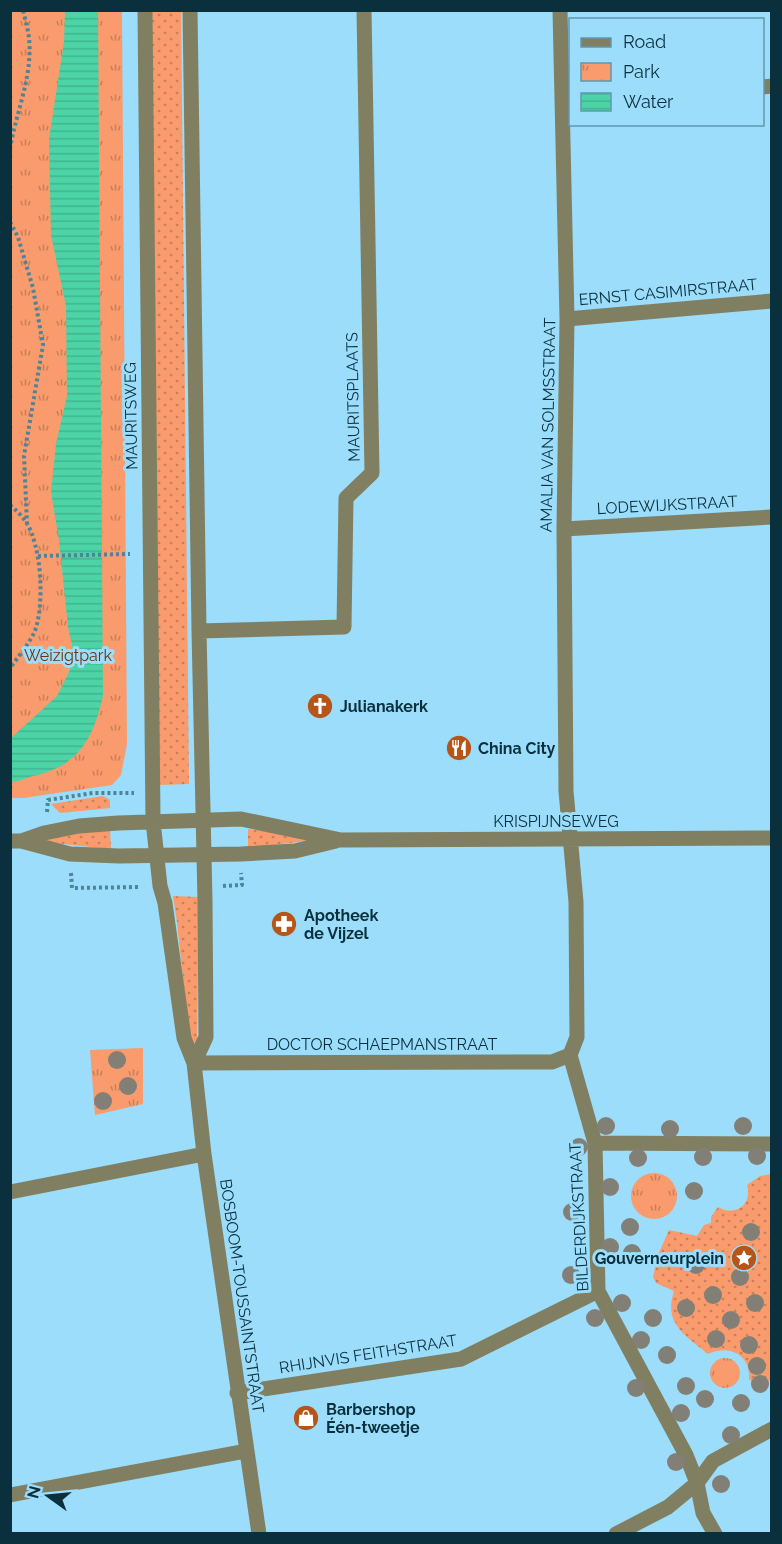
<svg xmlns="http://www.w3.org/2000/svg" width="782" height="1544" viewBox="0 0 782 1544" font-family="Raleway,sans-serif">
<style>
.grass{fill:url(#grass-dots)}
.park{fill:url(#park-tufts)}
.water{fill:url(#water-rules)}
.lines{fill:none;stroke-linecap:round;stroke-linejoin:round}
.path{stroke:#4f8398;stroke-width:4;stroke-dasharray:3 3;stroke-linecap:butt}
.minor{stroke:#807f61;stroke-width:15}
.tree{fill:#827f77}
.labels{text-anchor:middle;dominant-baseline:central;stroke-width:6;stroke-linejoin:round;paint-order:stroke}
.street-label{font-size:16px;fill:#0a303e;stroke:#9bddfa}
.park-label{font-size:16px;fill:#6e320c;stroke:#9bddfa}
.poi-label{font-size:16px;font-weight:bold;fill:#0a303e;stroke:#9bddfa;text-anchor:start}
</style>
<defs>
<pattern id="grass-dots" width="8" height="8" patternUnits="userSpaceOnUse" patternTransform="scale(1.5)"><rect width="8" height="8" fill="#f99b6c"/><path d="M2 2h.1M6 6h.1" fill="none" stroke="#c87f5a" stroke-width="1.8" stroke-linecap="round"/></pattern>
<pattern id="park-tufts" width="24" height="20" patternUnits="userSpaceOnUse" patternTransform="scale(1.5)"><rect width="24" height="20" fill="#f99b6c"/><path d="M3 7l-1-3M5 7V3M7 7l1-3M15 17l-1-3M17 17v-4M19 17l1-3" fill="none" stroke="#c87f5a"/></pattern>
<pattern id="water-rules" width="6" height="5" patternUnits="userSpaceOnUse" patternTransform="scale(1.5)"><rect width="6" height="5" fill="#4cd3a6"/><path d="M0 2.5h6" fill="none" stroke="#41b590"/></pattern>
</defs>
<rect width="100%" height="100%" fill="#9bddfa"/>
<path class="grass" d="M150 11H181L189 784 159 785Z
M103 796 110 800V808L60 813 51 804Z
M248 829 306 837 307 841 248 848Z
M110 830 111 848 109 849 45 842 42 838 66 834Z
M173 896 199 897 197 1043H190L177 922Z
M771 1174V1380L766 1382 759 1378 754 1384 749 1379C751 1355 729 1344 708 1354 686 1336 663 1324 674 1291L656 1283 653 1277 658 1255 669 1230 697 1236 704 1225 711 1223V1217L718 1207C735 1217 753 1205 747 1185L760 1176Z"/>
<path class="park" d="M10 11H122L127 744 121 775 112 785 23 798H10Z
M143 1048V1104L95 1115 90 1050Z
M631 1196a23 23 0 1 1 46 0a23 23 0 1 1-46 0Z
M710 1373a15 15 0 1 1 30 0a15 15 0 1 1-30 0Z"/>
<path class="water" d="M65 11H98L103 696C93 739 79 766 33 776 26 778 18 782 11 782V738L57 696 70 670 72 645 68 627 59 540 51 492 56 444 67 396 66 306 51 235 49 139 64 42Z"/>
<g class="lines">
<path class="path" d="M10 149C16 112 33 76 29 38 28 29 25 19 23 10
M10 222 18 237 33 288 43 345 24 456 27 523
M10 505C16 510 22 516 26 522 42 546 45 608 34 633 28 645 18 657 10 668
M38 556 130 554
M47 812 48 800 93 793H134
M71 873 72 888 140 887
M223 886 242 885 241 873"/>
<path class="minor" d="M145 10 153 821 160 886 165 903 184 1038 194 1063 204 1154 259 1534
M190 10 199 631 205 901 206 1037 194 1063
M560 10 567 319 564 529 566 791 576 902 577 1037 570 1055 595 1143 598 1291 686 1455 697 1483 703 1513 715 1534
M762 87 772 86
M567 319 772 301
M564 529 772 517
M199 631 344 627 346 498 372 473 364 10
M10 841H21L44 833 79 826 118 823 241 819 341 840 772 838
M21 841 70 854 119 856 241 854 295 851 336 841
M194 1063 552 1062 570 1055
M595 1143 772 1144
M10 1192 204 1154
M237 1393 461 1359 598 1291
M10 1495 246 1451
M616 1534 668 1507 697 1483 713 1461 772 1429"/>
</g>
<g class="tree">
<circle cx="117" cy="1060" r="9"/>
<circle cx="128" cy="1086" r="9"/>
<circle cx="103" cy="1101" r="9"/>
<circle cx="606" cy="1126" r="9"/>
<circle cx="743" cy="1126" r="9"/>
<circle cx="670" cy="1129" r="9"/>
<circle cx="579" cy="1147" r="9"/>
<circle cx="757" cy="1156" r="9"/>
<circle cx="703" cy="1157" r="9"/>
<circle cx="638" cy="1158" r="9"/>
<circle cx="610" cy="1187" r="9"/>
<circle cx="694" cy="1191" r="9"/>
<circle cx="572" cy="1212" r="9"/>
<circle cx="630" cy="1227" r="9"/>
<circle cx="751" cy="1232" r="9"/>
<circle cx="610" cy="1247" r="9"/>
<circle cx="632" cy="1253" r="9"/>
<circle cx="696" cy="1265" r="9"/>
<circle cx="571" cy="1275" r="9"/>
<circle cx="740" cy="1277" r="9"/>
<circle cx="713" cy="1295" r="9"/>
<circle cx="622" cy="1303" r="9"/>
<circle cx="755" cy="1303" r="9"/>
<circle cx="686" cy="1308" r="9"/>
<circle cx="595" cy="1318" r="9"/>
<circle cx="653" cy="1318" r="9"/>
<circle cx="731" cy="1320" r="9"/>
<circle cx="716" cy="1339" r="9"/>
<circle cx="641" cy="1340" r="9"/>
<circle cx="749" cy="1345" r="9"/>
<circle cx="667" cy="1355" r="9"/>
<circle cx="757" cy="1366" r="9"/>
<circle cx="760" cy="1384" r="9"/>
<circle cx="686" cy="1386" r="9"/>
<circle cx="636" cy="1388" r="9"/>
<circle cx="705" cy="1399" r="9"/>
<circle cx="741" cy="1403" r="9"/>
<circle cx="681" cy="1413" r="9"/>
<circle cx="731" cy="1435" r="9"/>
<circle cx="676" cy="1462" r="9"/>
<circle cx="721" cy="1484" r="9"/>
</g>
<defs>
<g id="church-disc" transform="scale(1.35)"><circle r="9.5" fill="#b75518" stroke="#9bddfa"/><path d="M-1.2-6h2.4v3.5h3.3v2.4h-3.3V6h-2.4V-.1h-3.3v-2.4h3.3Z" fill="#fff"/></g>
<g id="restaurant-disc" transform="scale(1.35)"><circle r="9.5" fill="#b75518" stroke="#9bddfa"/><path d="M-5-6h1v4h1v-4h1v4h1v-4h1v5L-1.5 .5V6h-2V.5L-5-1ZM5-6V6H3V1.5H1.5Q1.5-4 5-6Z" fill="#fff"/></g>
<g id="pharmacy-disc" transform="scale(1.35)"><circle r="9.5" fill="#b75518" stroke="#9bddfa"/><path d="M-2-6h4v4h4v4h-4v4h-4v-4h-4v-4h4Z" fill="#fff"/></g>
<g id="sight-disc" transform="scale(1.35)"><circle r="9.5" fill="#b75518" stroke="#9bddfa"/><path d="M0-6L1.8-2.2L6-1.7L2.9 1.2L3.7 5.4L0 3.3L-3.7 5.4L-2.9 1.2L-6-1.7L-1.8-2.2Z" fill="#fff"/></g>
<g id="shop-disc" transform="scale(1.35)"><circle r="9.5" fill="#b75518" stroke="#9bddfa"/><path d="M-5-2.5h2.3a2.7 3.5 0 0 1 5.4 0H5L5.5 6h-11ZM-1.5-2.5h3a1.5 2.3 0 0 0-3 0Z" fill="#fff"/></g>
</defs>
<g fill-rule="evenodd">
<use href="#church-disc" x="320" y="706"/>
<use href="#restaurant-disc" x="459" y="748"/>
<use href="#pharmacy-disc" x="284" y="924"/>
<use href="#sight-disc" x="744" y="1258"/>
<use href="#shop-disc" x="306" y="1418"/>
</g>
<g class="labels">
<g class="street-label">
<text transform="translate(668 292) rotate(-5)">ERNST CASIMIRSTRAAT</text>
<text transform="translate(353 397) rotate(-91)">MAURITSPLAATS</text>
<text transform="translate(131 416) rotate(-91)">MAURITSWEG</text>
<text transform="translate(548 425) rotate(-89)">AMALIA VAN SOLMSSTRAAT</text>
<text transform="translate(667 505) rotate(-3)">LODEWIJKSTRAAT</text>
<text x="556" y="821">KRISPIJNSEWEG</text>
<text x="382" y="1044">DOCTOR SCHAEPMANSTRAAT</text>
<text transform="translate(579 1217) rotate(-93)">BILDERDIJKSTRAAT</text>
<text transform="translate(242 1296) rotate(82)">BOSBOOM-TOUSSAINTSTRAAT</text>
<text transform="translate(368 1354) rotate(-9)">RHIJNVIS FEITHSTRAAT</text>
</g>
<g class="park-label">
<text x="68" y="655">Weizigtpark</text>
</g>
<g class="poi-label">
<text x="340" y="706">Julianakerk</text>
<text x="478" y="748">China City</text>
<text x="304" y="915">Apotheek<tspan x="304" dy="18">de Vijzel</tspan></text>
<text x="724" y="1258" text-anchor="end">Gouverneurplein</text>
<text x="326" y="1409">Barbershop<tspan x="326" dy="18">Één-tweetje</tspan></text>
</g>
</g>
<rect width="782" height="1544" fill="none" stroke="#0a303e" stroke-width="24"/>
<rect x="569" y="18" width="195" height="108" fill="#9bddfa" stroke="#6198af" stroke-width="1.5"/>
<rect x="581" y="38" width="30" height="9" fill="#807f61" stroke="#6198af" stroke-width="1.5"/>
<text x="623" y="48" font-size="18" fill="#0a303e">Road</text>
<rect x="581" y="63" width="30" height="18" fill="url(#park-tufts)" stroke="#6198af" stroke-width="1.5"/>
<text x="623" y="78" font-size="18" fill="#0a303e">Park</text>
<rect x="581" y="93" width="30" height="18" fill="url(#water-rules)" stroke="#6198af" stroke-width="1.5"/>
<text x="623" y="108" font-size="18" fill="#0a303e">Water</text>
<g transform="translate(48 1496) rotate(285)" stroke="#9bddfa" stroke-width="4.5" paint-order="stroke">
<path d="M0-4.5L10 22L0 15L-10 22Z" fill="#0a303e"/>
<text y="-9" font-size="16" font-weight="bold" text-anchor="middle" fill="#0a303e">N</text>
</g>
</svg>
